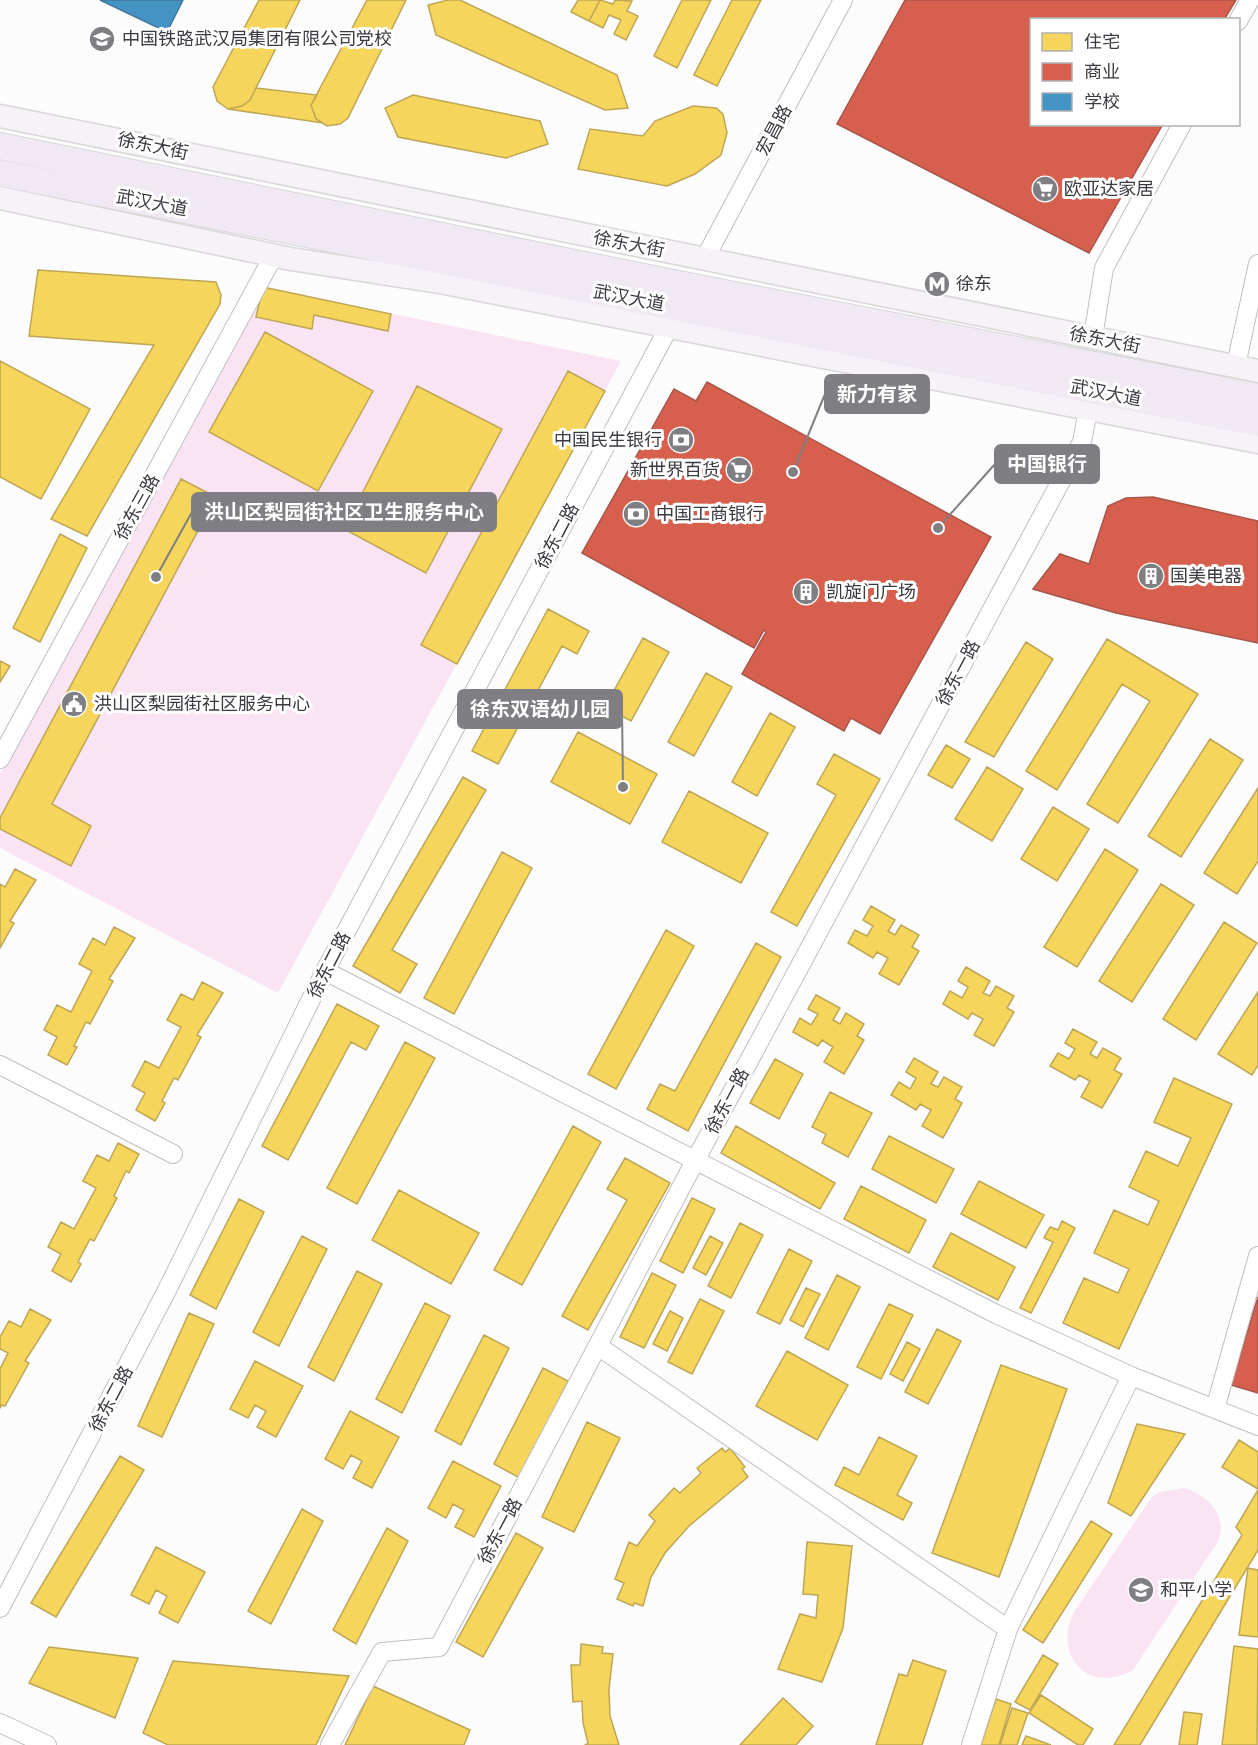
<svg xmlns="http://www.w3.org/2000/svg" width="1258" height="1745" viewBox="0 0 1258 1745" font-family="'Libre Baskerville','Noto Sans SC',serif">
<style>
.green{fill:#fae4f4}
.homes{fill:#f6d55c;stroke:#bea654;stroke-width:1.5}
.shops{fill:#d6604d;stroke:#a85549;stroke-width:1.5}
.schools{fill:#4393c3;stroke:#41789c;stroke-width:1.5}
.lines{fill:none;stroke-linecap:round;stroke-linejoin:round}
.minor-casing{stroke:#bfbec1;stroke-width:20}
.major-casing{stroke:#d7d7d8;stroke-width:25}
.highway-casing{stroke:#d7d7d8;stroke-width:28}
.minor{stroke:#fff;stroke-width:18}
.major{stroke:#f6f2f7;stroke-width:22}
.highway{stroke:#f0e9f3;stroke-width:26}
.labels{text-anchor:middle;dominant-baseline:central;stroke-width:6;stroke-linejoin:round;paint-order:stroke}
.poi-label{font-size:18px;fill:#3b3a40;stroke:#fff;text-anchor:start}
.street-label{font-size:18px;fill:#3b3a40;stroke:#fff}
.leader{fill:none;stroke:#7f7e82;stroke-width:2}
.callout-dot{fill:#7f7e82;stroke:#fff;stroke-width:2}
.callout{fill:#7f7e82;stroke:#7f7e82;stroke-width:2}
.callout-label{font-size:20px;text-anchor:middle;font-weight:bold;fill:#fff}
</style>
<rect width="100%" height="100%" fill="#fcfcfd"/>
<path class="green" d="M263 287 621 361 278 993 0 848V774Z
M1184 1488C1207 1494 1230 1517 1217 1543L1133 1670C1089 1695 1052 1656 1074 1612L1151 1498 1159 1492Z"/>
<path class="homes" d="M259 0H300L250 100 242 106 228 109 217 101 213 87Z
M367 0H406L348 118 340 124 327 126 316 119 311 105Z
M448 0H460L617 75 628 108 605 110 436 35 428 5Z
M578 0H600L589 21 571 12Z
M600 0 613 4 615 0 632 1 627 11 638 16 626 40 614 34 621 20 609 15 603 28 589 21Z
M682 0H711L677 68 654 56Z
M732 0H761L717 86 694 75Z
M256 88 317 95 311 105 316 119 323 123 228 109 242 106 250 100Z
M413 95 540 121 548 144 506 158 398 137 385 108Z
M693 106 716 108 723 114 727 133 721 155 695 174 667 186 578 169 590 129 643 136 655 121Z
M38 270 216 282 221 295 220 304 87 536 51 519 154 345 29 336Z
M263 287 391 314 388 331 314 315 312 329 256 317Z
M265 332 373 391 318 491 209 432Z
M0 361 90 409 41 499 0 477Z
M568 371 605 391 457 664 421 645Z
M417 386 502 429 426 573 344 529Z
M181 479 216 497 52 804 91 826 71 866 0 829V818Z
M60 534 87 548 40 642 13 628Z
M548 609 589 631 577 654 562 646 498 764 472 751Z
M643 638 669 652 631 721 605 707Z
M1107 639 1198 694 1118 823 1087 804 1150 701 1122 684 1057 790 1026 771Z
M1026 642 1053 659 994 757 965 742Z
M0 661 10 666 0 682Z
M706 673 732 687 694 756 668 742Z
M770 713 795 727 757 796 732 782Z
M578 732 657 774 630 824 551 782Z
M1210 739 1243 760 1181 857 1148 836Z
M946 745 970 759 952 788 928 775Z
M834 754 880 779 797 926 771 912 836 795 817 784Z
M987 767 1023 789 992 841 955 819Z
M463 777 486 790 392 950 417 964 400 993 353 966Z
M1258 788V861L1237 894 1204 873Z
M689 791 768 833 741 883 662 842Z
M1053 807 1089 829 1057 881 1021 859Z
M1105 849 1138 870 1077 967 1044 947Z
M502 852 532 868 454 1014 424 998Z
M15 869 36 880 10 921 14 923 0 948V884L5 887Z
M1161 884 1194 905 1132 1002 1099 981Z
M871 906 895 920 888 931 895 935 901 925 919 935 912 947 919 951 899 985 879 974 888 958 877 952 873 958 848 943 855 930 867 936 873 926 863 920Z
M1224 922 1257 943 1196 1040 1163 1019Z
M114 927 135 938 109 979 113 981 90 1024 86 1022 74 1046 77 1047 67 1065 48 1055 57 1037 44 1030 57 1005 71 1012 92 971 79 964 93 938 105 945Z
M666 930 694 946 616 1089 588 1074Z
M756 943 781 957 688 1131 647 1109 660 1084 675 1091Z
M966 967 990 981 983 993 990 996 996 986 1014 996 1007 1008 1014 1012 994 1046 974 1035 983 1019 972 1013 968 1019 943 1004 950 991 962 998 968 987 958 981Z
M202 982 223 993 197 1035 201 1037 178 1080 174 1078 162 1101 165 1103 155 1121 136 1110 145 1093 132 1086 145 1061 159 1068 181 1027 167 1020 181 994 193 1000Z
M1258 992V1065L1252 1075 1218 1054Z
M816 995 840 1008 833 1020 840 1024 846 1013 864 1024 857 1036 864 1040 844 1074 824 1062 833 1047 822 1040 818 1046 793 1032 800 1018 811 1025 818 1014 808 1009Z
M337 1004 379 1026 366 1050 351 1042 288 1160 262 1146Z
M1073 1029 1097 1042 1090 1054 1097 1058 1103 1048 1121 1058 1114 1070 1122 1074 1102 1108 1081 1097 1090 1081 1079 1075 1075 1080 1050 1066 1058 1053 1069 1059 1075 1049 1065 1043Z
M405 1042 435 1058 357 1204 327 1188Z
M914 1058 938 1072 931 1084 938 1087 944 1077 962 1087 955 1099 962 1103 943 1138 922 1126 931 1110 920 1104 916 1110 891 1095 899 1082 910 1089 916 1078 906 1072Z
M775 1059 803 1074 779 1119 750 1103Z
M1174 1078 1232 1104 1119 1349 1063 1323 1084 1278 1118 1293 1129 1269 1094 1253 1114 1210 1148 1225 1159 1201 1129 1187 1146 1151 1178 1166 1191 1138 1154 1122Z
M830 1092 872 1113 848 1157 822 1143 826 1134 812 1127Z
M573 1126 601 1142 522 1285 494 1270Z
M736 1126 835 1183 820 1209 721 1153Z
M889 1136 954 1169 936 1203 872 1169Z
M118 1143 139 1154 129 1173 126 1171 114 1196 117 1198 94 1241 90 1239 78 1262 81 1264 71 1282 52 1271 61 1254 48 1247 61 1222 74 1229 96 1188 83 1181 97 1155 109 1161Z
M625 1158 670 1183 588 1330 562 1316 627 1200 607 1189Z
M979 1181 1044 1215 1026 1248 961 1214Z
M861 1186 926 1220 909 1253 844 1219Z
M399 1190 479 1233 451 1284 372 1240Z
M692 1198 715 1209 683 1273 660 1261Z
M239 1199 264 1212 216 1309 190 1295Z
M1062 1221 1075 1228 1031 1313 1020 1308 1053 1242 1044 1238 1050 1227 1058 1230Z
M740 1223 763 1235 731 1298 708 1286Z
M951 1233 1015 1267 998 1300 933 1267Z
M302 1236 327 1249 279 1346 253 1332Z
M710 1236 723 1243 706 1275 693 1268Z
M789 1249 812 1261 780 1324 757 1313Z
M357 1271 382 1284 334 1381 308 1367Z
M652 1273 676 1285 644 1348 620 1337Z
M837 1275 860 1287 828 1350 805 1338Z
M806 1288 820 1294 803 1327 790 1320Z
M700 1299 724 1311 692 1374 668 1362Z
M425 1303 450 1316 402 1413 376 1399Z
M889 1304 913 1315 881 1379 857 1367Z
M30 1309 51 1320 25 1361 29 1363 5 1406 2 1405 0 1408V1369L8 1353 0 1349V1337L9 1321 21 1327Z
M670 1311 683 1318 667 1351 653 1344Z
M189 1313 214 1324 162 1437 138 1426Z
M937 1329 961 1341 928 1404 905 1392Z
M484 1335 509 1348 461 1445 435 1431Z
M907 1342 920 1349 903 1381 890 1374Z
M787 1351 848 1385 817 1440 756 1406Z
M255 1361 303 1386 276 1437 257 1427 266 1411 255 1405 248 1418 230 1409Z
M1001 1365 1067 1389 999 1577 932 1553Z
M543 1368 568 1381 520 1478 494 1464Z
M350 1411 399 1437 372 1488 353 1478 362 1461 351 1455 343 1469 325 1459Z
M587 1422 620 1438 574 1532 542 1517Z
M1137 1424 1185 1434 1131 1516 1108 1503Z
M879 1437 917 1456 897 1495 912 1503 903 1520 835 1485 844 1467 859 1475Z
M1239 1440 1258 1452V1489L1222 1467Z
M722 1448 725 1452 730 1448 745 1467 742 1469 748 1477 689 1526 665 1553 651 1577 643 1606 634 1603 633 1606 617 1599 624 1583 615 1579 629 1542 637 1546 655 1521 649 1515 674 1488 680 1493 701 1473 697 1468Z
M120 1456 144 1470 56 1617 31 1603Z
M453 1461 501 1486 474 1537 455 1527 464 1510 453 1504 446 1518 428 1508Z
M1258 1490V1550L1140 1745H1114L1242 1535 1236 1527Z
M302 1509 323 1521 271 1624 248 1611Z
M1091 1521 1112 1534 1043 1643 1023 1630Z
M387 1528 408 1541 356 1644 333 1630Z
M516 1533 543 1548 483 1657 456 1642Z
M807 1542 852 1546 843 1628 822 1682 778 1669 800 1614 816 1618 818 1595 803 1594Z
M156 1547 205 1572 178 1623 159 1613 167 1596 156 1590 149 1604 131 1595Z
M1248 1568 1258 1570V1637L1239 1635Z
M581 1644 603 1647 602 1653 613 1654 609 1689 610 1716 619 1745H585L588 1743 583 1723 582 1701 573 1702 571 1665H580Z
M1234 1646 1258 1649 1257 1745H1222Z
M49 1647 138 1658 115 1718 29 1683Z
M1043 1655 1058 1664 1030 1710 1015 1702Z
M913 1660 946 1671 922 1745H876L899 1674 907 1676Z
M173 1661 349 1676 316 1745H168L143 1733Z
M373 1686 470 1730 464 1745H345Z
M1041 1695 1093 1729 1083 1745H1078L1029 1713Z
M783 1698 813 1726 796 1745H740Z
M996 1699 1011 1704 999 1745H981Z
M1012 1708 1028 1713 1017 1745H1000Z
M1184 1712 1202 1714 1197 1745H1179Z
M1026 1736 1051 1745H1022Z"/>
<path class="shops" d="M905 0H1236L1224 20H1032V124H1163L1089 253 837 124Z
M707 382 991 537 880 734 851 718 844 731 742 674 766 632 764 630 754 648 582 553 674 389 696 401Z
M1153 497 1258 521V643L1116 613 1033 589 1060 554 1089 564 1108 506 1126 498Z
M1258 1297V1393L1231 1385Z"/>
<path class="schools" d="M100 0H183L167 32Z"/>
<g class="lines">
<g class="minor-casing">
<path id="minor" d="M1238 21 1250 0
M704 260 843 0
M1093 337 1104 268 1182 124
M1236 365 1258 264
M0 759 274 255
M325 971 996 1314 1131 1376 1258 1426
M0 1065 173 1154
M598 1346 1008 1629
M1215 1409 1258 1256
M0 1608 165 1294 325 971 669 327
M0 1723 47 1745
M330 1745 382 1652 439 1647 695 1161 1082 442 1088 410
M971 1745 1008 1629 1131 1376"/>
</g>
<g class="major-casing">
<path id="major" d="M0 116 1258 371
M0 198 291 259 445 283 1258 442"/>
</g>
<g class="highway-casing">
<path id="highway" d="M0 146 678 284 1258 397
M0 173 1258 423"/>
</g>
<use href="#minor" class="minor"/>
<use href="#major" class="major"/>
<use href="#highway" class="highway"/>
</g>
<defs>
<g id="university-disc" transform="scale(1.35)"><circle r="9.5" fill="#7f7e82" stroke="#fff"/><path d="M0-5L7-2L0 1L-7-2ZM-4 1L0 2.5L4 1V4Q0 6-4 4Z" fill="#fff"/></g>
<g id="supermarket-disc" transform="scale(1.35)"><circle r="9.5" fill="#7f7e82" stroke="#fff"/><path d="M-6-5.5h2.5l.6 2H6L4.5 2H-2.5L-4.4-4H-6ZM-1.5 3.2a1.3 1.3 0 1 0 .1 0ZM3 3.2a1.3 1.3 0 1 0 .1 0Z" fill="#fff"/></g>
<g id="metro-disc" transform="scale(1.35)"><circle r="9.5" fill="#7f7e82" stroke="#fff"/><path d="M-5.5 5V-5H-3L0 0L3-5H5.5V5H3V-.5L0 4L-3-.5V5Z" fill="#fff"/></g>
<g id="bank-disc" transform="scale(1.35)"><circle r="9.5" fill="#7f7e82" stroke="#fff"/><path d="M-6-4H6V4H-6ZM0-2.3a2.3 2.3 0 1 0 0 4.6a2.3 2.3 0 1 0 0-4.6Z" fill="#fff"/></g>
<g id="building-disc" transform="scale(1.35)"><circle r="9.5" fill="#7f7e82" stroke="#fff"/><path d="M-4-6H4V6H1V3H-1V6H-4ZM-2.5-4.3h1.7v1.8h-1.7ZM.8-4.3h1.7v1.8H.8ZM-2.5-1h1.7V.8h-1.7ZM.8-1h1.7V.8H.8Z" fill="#fff"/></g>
<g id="civic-disc" transform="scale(1.35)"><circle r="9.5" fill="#7f7e82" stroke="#fff"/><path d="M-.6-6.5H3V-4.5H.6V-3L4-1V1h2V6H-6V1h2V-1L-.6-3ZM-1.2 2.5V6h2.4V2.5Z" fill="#fff"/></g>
<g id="school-disc" transform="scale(1.35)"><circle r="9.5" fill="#7f7e82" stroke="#fff"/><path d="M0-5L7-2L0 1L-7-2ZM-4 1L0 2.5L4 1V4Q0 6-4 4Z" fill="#fff"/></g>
</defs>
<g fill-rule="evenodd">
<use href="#university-disc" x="102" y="39"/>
<use href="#supermarket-disc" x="1045" y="189"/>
<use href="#metro-disc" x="937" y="284"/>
<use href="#bank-disc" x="681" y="440"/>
<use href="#supermarket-disc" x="739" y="470"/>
<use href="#bank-disc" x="636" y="514"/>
<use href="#building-disc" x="1151" y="576"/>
<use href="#building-disc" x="806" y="592"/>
<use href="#civic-disc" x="74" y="704"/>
<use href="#school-disc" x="1141" y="1590"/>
</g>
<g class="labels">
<g class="poi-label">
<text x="122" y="39">中国铁路武汉局集团有限公司党校</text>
<text x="1064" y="189">欧亚达家居</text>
<text x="956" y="284">徐东</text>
<text x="662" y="440" text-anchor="end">中国民生银行</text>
<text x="720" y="470" text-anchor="end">新世界百货</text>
<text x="656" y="514">中国工商银行</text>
<text x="1170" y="576">国美电器</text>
<text x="826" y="592">凯旋门广场</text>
<text x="94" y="704">洪山区梨园街社区服务中心</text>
<text x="1160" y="1590">和平小学</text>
</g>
<g class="street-label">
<text transform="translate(774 130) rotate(-62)">宏昌路</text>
<text transform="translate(153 146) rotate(12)">徐东大街</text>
<text transform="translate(152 203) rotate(11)">武汉大道</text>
<text transform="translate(629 244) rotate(11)">徐东大街</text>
<text transform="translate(629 298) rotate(11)">武汉大道</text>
<text transform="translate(1105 340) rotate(11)">徐东大街</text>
<text transform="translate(1106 393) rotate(11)">武汉大道</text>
<text transform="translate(137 507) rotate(-61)">徐东三路</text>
<text transform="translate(557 536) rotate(-62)">徐东二路</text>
<text transform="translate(958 673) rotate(-62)">徐东一路</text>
<text transform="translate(329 965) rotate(-63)">徐东二路</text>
<text transform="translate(727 1101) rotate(-62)">徐东一路</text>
<text transform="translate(111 1399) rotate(-62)">徐东二路</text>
<text transform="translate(500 1531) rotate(-62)">徐东一路</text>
</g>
</g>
<path class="leader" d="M793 472L825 394M938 528L995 464M156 577L192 512M623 787L622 709"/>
<g class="callout-dot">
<circle cx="793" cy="472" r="6"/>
<circle cx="938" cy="528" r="6"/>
<circle cx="156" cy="577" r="6"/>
<circle cx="623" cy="787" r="6"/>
</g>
<g class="callout">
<rect x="825" y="375" width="104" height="38" rx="6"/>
<rect x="995" y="445" width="104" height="38" rx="6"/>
<rect x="192" y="493" width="304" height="38" rx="6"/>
<rect x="458" y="690" width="164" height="38" rx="6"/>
</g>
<g class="callout-label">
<text x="877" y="401">新力有家</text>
<text x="1047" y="471">中国银行</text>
<text x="344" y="519">洪山区梨园街社区卫生服务中心</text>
<text x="540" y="716">徐东双语幼儿园</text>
</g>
<rect x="1030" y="18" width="210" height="108" fill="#ffffff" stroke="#b1b0b3" stroke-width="1.5"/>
<rect x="1042" y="33" width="30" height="18" fill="#f6d55c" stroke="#b1b0b3" stroke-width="1.5"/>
<text x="1084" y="48" font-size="18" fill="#3b3a40">住宅</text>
<rect x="1042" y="63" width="30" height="18" fill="#d6604d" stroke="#b1b0b3" stroke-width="1.5"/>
<text x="1084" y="78" font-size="18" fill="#3b3a40">商业</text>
<rect x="1042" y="93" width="30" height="18" fill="#4393c3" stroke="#b1b0b3" stroke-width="1.5"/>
<text x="1084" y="108" font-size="18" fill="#3b3a40">学校</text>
</svg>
